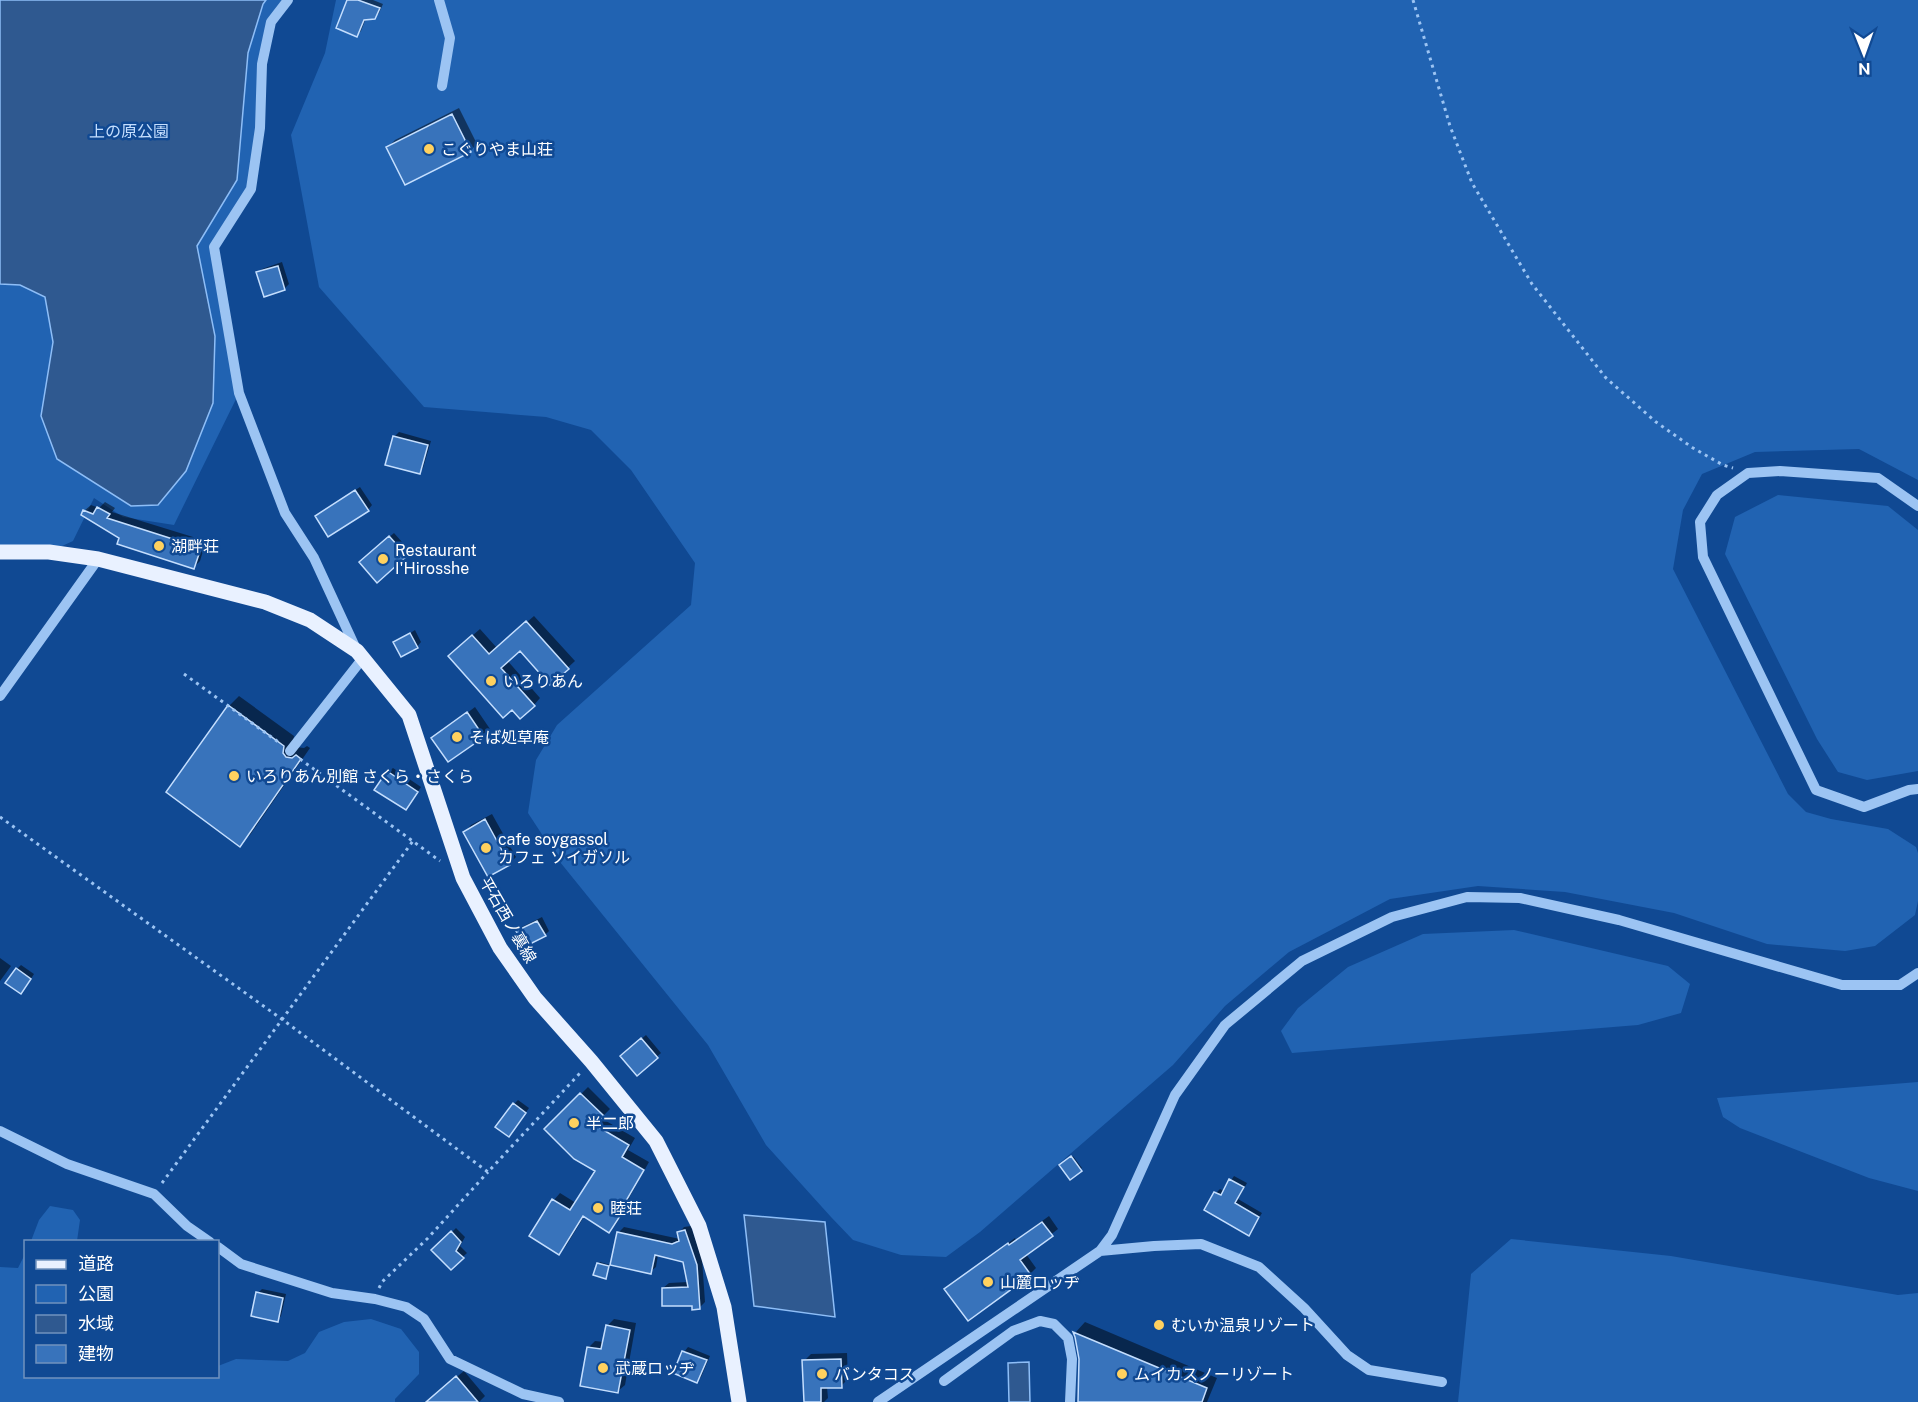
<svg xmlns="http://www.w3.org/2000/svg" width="1918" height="1402" viewBox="0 0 1918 1402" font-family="'Public Sans','Noto Sans JP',sans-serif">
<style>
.green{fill:#2163b2}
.water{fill:#2f5990;stroke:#8ebef7;stroke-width:1.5}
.shadow{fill:#0007}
.building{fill:#3873bb;stroke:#c4defe;stroke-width:1.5}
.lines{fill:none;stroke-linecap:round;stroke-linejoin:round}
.path{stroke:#9cc4f3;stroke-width:3;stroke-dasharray:3 4.5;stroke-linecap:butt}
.minor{stroke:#9cc4f3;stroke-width:10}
.major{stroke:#e9f1ff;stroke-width:15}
.poi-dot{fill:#ffd15f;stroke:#104993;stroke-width:2}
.labels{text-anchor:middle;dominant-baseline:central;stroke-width:5;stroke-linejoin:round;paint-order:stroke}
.park-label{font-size:16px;fill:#c4defe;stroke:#104993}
.poi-label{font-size:16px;fill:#fff;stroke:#104993;text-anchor:start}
.street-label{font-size:16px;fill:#fff;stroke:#104993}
</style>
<rect width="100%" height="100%" fill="#104993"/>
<path class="green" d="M0 0H288L271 22 251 189 214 247 239 393 174 525 123 517 94 498 73 541 49 552 0 551Z
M336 0H1918V480L1859 449 1755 452 1702 474 1683 510 1673 569 1788 794 1806 812 1831 819 1888 829 1916 847 1918 853V901L1915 915 1875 946 1845 951 1767 944 1674 913 1565 892 1478 886 1390 899 1289 952 1225 1006 1173 1065 980 1232 946 1257 901 1255 853 1240 831 1217 766 1145 708 1045 560 862 528 813 536 760 557 725 691 605 695 563 631 470 591 430 546 417 424 407 319 287 291 135 325 53Z
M1778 495 1888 506 1918 530V771L1867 780 1838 772 1817 739 1725 554 1735 517Z
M1514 930 1668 966 1690 984 1681 1013 1638 1025 1292 1053 1281 1031 1298 1008 1348 967 1423 934Z
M1918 1082V1191L1869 1178 1740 1128 1723 1117 1717 1098Z
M50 1206 73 1210 80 1220 77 1241H31L39 1220Z
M1511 1239 1671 1256 1898 1295 1918 1293V1402H1458L1471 1274Z
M25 1254 26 1376H218V1366L236 1359 288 1361 305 1353 319 1332 344 1322 371 1319 401 1329 419 1352V1374L395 1399V1402H0V1267L18 1268Z"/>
<path class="water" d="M0 0H266L263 4 248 53 237 180 197 246 215 336 213 403 186 471 158 505 131 506 57 459 41 416 53 342 45 297 20 285 0 284Z
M744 1215 825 1222 835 1317 754 1306Z
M1029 1362 1030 1402H1009L1008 1363Z"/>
<path class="shadow" d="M349 0H373L383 4 379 13 375 18H366L361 31 357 35Z
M459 108 477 144 470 151 388 147 395 140Z
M282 262 289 284 284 289 258 273 262 269Z
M399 432 431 441 423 468 419 473 387 464 395 436Z
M360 487 372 505 368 510 321 512Z
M105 502 115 508 112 512 206 541 200 561 194 567 84 511 91 505 99 508Z
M394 533 410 551 406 555 365 558Z
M534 616 575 661 551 683 520 648 507 660 540 698 534 705 457 649 480 629 497 648Z
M415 630 421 642 417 647 395 643Z
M239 696 294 736 293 742 296 747 304 748 307 746 310 748 250 835 239 845 229 706Z
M475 707 490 729 448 760 433 739Z
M393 768 421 787 410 804 388 772Z
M492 814 516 857 509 864 465 832 471 825Z
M542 917 549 931 545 935 518 932 522 927Z
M0 958 11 966 0 981Z
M21 965 34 974 25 988 17 969Z
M646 1035 661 1053 638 1074 626 1052Z
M588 1087 610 1109 601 1118 635 1138 628 1150 649 1162 629 1198 631 1200 616 1224 609 1231 585 1215 566 1246 559 1253 554 1200 560 1193 576 1203 597 1170 546 1129Z
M518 1100 529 1108 513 1131 514 1104Z
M1073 1156 1082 1168 1070 1177 1061 1166Z
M1234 1176 1247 1183 1238 1199 1262 1213 1249 1234 1206 1210 1216 1193 1220 1189 1224 1191Z
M1049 1216 1058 1229 1026 1254 1036 1268 1030 1274 953 1283 1015 1238 1016 1240Z
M691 1226 702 1259 705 1302 699 1308 663 1288 669 1283 688 1282 684 1260 658 1255 656 1267 650 1272 618 1233 624 1227 680 1239 679 1233 684 1227Z
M456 1228 465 1237 460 1246 467 1253 451 1268 434 1250Z
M600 1262 610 1265 605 1277 598 1264Z
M262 1289 286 1294 281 1316 277 1320 258 1293Z
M614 1319 636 1323 625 1385 618 1391 589 1347 595 1341 604 1342 607 1326Z
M1085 1322 1217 1378 1207 1402H1079L1081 1359 1075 1333Z
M688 1347 710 1356 701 1377 697 1381 675 1372 684 1352Z
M847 1353 848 1379 841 1386 827 1387 828 1398 824 1402H805L804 1361 811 1354Z
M464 1371 485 1396 479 1402H426Z"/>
<path class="building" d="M347 0H358L380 8 375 19 364 20 357 37 336 28Z
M452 114 471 152 405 185 386 147Z
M278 266 285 290 264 297 256 272Z
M393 436 428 445 420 474 385 465Z
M355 490 369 511 328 537 315 516Z
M97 507 110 514 107 518 201 548 194 569 117 544 119 538 81 515 83 510 93 514Z
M389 536 407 556 377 583 359 562Z
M526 621 569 669 550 685 520 651 501 668 535 706 520 719 512 710 503 718 448 656 472 635 489 654Z
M410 633 418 648 401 657 393 642Z
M228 705 284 746 283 753 286 757 292 758 296 755 301 759 240 847 166 792Z
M467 712 484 737 448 762 431 738Z
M387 771 418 792 406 810 374 790Z
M485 819 510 865 488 877 463 832Z
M537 921 546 936 524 947 516 931Z
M16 968 31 979 21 994 5 983Z
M641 1038 658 1058 637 1076 620 1056Z
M580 1093 604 1116 595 1125 629 1145 622 1157 644 1170 623 1206 626 1207 609 1233 583 1216 559 1255 529 1236 552 1199 570 1210 595 1171 574 1159 544 1129Z
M513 1103 526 1113 509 1137 495 1127Z
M1071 1156 1082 1171 1070 1180 1059 1165Z
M1229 1179 1244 1187 1235 1203 1259 1217 1249 1236 1204 1210 1214 1192 1221 1195Z
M1042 1222 1053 1236 1020 1260 1031 1275 968 1321 944 1289 1008 1243 1009 1245Z
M685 1230 697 1265 700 1309 692 1310V1306H662V1288L688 1287 683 1262 655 1255 651 1274 610 1265 617 1232 672 1244 679 1241 677 1232Z
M451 1231 461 1242 456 1251 464 1258 451 1270 431 1250Z
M597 1263 609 1266 606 1279 593 1275Z
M256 1292 283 1298 278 1322 251 1316Z
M606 1325 630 1330 618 1393 580 1386 587 1347 601 1349Z
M1073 1332 1207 1388 1202 1402H1078L1079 1359 1075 1337Z
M682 1351 707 1360 697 1383 673 1373Z
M841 1359 842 1388H821V1402H804L802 1360Z
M456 1376 478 1402H426Z"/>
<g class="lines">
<path class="path" d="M1413 0 1450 126 1472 183 1532 284 1606 378 1656 422 1693 448 1723 465 1733 468
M184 674 281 744
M300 759 440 861
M0 817 283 1020 488 1172 580 1073
M162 1183 413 841
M379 1288 382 1282 428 1238 488 1172"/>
<path class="minor" d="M288 0 271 22 262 64 260 128 251 189 214 247 239 393 285 513 314 558 357 651
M439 0 450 38 442 86
M1918 506 1878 478 1780 471 1748 473 1717 495 1700 522 1703 557 1816 790 1864 807 1909 790 1918 789
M0 696 98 559
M290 751 363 658
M0 1131 67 1164 154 1194 187 1226 210 1242
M218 1247 241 1264 332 1293 375 1299 406 1307 424 1319 450 1359 523 1394 559 1402
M1100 1251 1154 1246 1201 1244 1259 1267 1304 1308 1347 1355 1369 1370 1442 1382
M944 1381 1013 1331 1040 1321 1054 1324 1068 1338 1072 1359 1070 1402
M878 1402 1100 1251 1112 1235 1175 1095 1225 1025 1302 961 1392 917 1467 897 1520 898 1619 920 1842 985H1900L1918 973"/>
<path class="major" d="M0 552H49L98 559 265 602 310 620 357 651 409 715 463 878 500 948 535 998 591 1061 656 1141 699 1226 724 1307 739 1402"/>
</g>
<g class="poi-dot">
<circle cx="429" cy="149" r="6"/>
<circle cx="159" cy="546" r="6"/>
<circle cx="383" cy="559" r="6"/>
<circle cx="491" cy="681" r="6"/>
<circle cx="457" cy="737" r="6"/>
<circle cx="234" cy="776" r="6"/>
<circle cx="486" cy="848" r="6"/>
<circle cx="574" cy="1123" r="6"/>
<circle cx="598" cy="1208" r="6"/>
<circle cx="988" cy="1282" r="6"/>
<circle cx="1159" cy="1325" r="6"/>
<circle cx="603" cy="1368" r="6"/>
<circle cx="822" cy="1374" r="6"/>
<circle cx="1122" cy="1374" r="6"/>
</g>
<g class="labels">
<g class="park-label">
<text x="129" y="131">上の原公園</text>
</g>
<g class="poi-label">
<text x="441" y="149">こぐりやま山荘</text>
<text x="171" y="546">湖畔荘</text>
<text x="395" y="550">Restaurant<tspan x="395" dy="18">I'Hirosshe</tspan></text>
<text x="503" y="681">いろりあん</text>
<text x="469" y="737">そば処草庵</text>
<text x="246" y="776">いろりあん別館 さくら・さくら</text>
<text x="498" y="839">cafe soygassol<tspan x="498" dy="18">カフェ ソイガソル</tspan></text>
<text x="586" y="1123">半二郎</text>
<text x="610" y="1208">睦荘</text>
<text x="1000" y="1282">山麓ロッヂ</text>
<text x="1171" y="1325">むいか温泉リゾート</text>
<text x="615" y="1368">武蔵ロッヂ</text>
<text x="834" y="1374">バンタコス</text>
<text x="1134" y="1374">ムイカスノーリゾート</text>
</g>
<g class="street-label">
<text transform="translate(508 920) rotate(60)">平石西ノ裏線</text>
</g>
</g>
<rect x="24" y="1240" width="195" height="138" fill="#104993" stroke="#7092be" stroke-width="1.5"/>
<rect x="36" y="1260" width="30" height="9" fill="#e9f1ff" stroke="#7092be" stroke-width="1.5"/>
<text x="78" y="1270" font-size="18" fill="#ffffff">道路</text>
<rect x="36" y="1285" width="30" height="18" fill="#2163b2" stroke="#7092be" stroke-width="1.5"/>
<text x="78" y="1300" font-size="18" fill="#ffffff">公園</text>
<rect x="36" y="1315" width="30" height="18" fill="#2f5990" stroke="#7092be" stroke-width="1.5"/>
<text x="78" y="1330" font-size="18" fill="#ffffff">水域</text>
<rect x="36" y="1345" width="30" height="18" fill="#3873bb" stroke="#7092be" stroke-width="1.5"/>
<text x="78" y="1360" font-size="18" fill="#ffffff">建物</text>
<g transform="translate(1864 54) rotate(179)" stroke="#104993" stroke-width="4.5" paint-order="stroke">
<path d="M0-4.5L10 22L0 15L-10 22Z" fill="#ffffff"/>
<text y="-9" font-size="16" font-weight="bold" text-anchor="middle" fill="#ffffff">N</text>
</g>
</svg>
